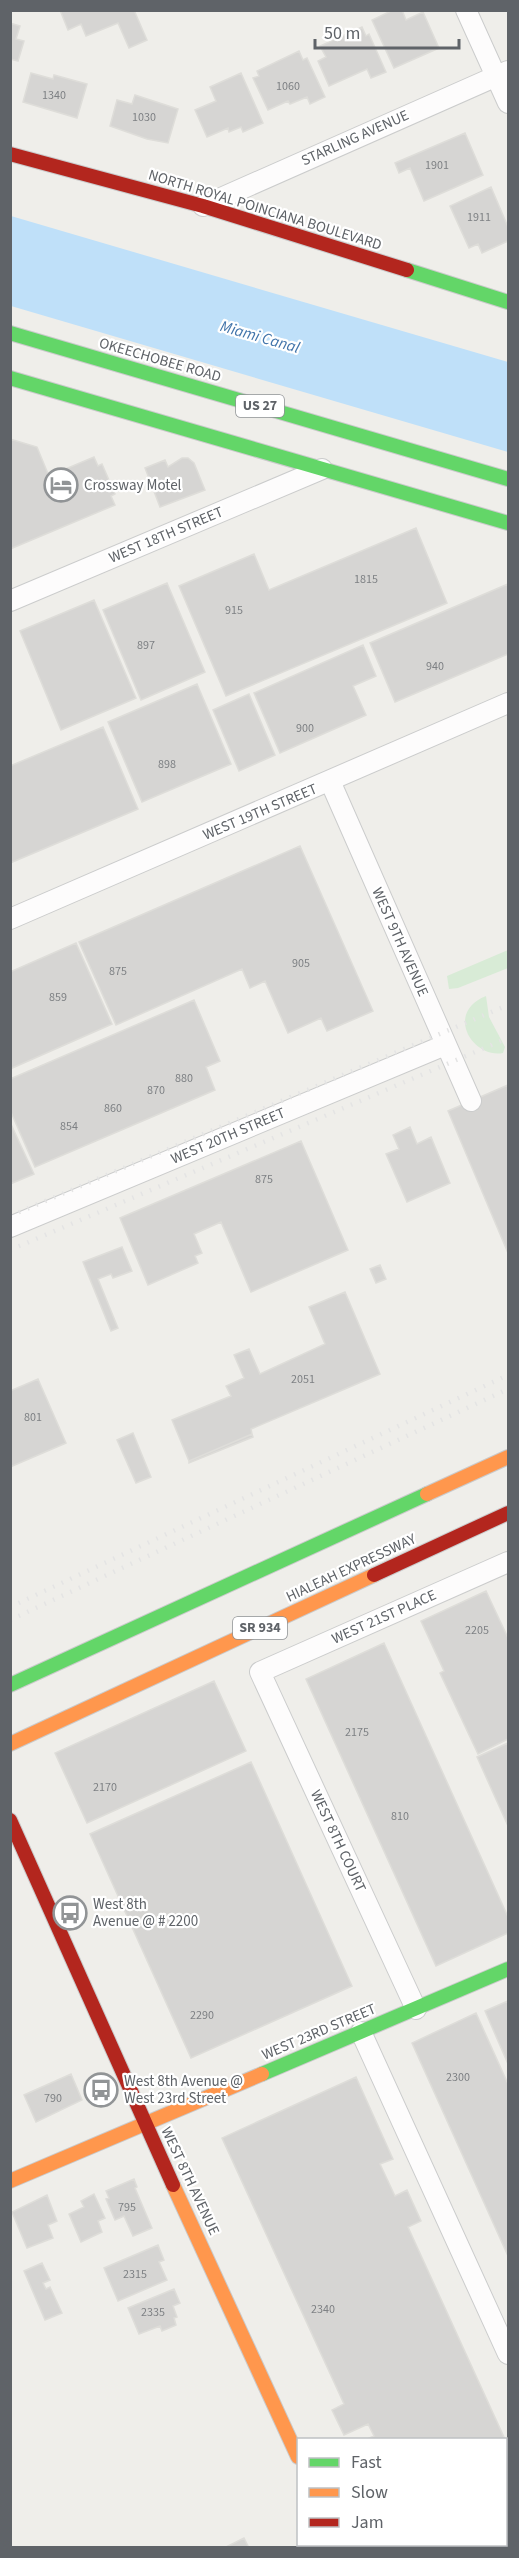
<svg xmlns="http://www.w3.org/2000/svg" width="519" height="2558" viewBox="0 0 519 2558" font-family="'Source Sans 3',sans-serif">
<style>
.green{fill:#d8ebd6}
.water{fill:#bfe0f9}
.building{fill:#d6d5d3;stroke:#deddd9;stroke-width:1.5}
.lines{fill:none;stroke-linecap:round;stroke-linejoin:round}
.street-casing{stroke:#cbcccc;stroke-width:22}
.fast-casing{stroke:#cacacb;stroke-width:16}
.slow-casing{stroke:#cacacb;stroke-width:16}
.jam-casing{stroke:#cacacb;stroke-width:16}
.street{stroke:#fdfcfc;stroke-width:20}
.fast{stroke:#63d668;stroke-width:14}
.slow{stroke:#ff974d;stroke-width:14}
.jam{stroke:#b3261e;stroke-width:14}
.rail{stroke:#e4e4e4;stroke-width:4.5;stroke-dasharray:1.5 8;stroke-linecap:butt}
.labels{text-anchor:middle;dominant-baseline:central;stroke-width:4.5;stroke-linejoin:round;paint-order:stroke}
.number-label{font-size:12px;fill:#7e8184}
.shield{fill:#fff;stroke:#8f9295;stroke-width:1.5}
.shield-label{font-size:14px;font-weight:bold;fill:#5f6368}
.street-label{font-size:15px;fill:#5f6368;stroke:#fff}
.poi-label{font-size:15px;fill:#5f6368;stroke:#fff;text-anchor:start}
.water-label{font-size:16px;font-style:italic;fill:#4174aa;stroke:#fff}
</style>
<rect width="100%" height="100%" fill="#efeeea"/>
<path class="green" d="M508 950V968L458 988 449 989 447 976Z
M486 996 489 1017 505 1047 503 1053C473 1059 444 1013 486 996Z"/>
<path class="water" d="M11 216 508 362V452L11 306Z"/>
<path class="building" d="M60 10H134L147 40 129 48 118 23 86 36 81 24 68 30Z
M393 10H402L406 20 423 12 439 48 394 68 372 20Z
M10 23 20 26 16 39 24 41 18 61 10 59Z
M362 27 366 36 369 34 386 72 371 78 367 69 329 86 318 61 326 57 320 46Z
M299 51 303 60 307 58 325 97 310 104 307 97 290 104 288 101 268 110 253 78 259 76 257 71Z
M31 73 53 79 54 75 87 84 77 118 23 102Z
M241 73 263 123 243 132 241 127 229 132 228 128 207 137 195 110 216 101 210 87Z
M135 95 178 109 168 143 147 139 110 126 117 100 132 104Z
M465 133 483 175 424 201 410 168 399 173 395 163Z
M491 187 508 227V241L482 253 478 244 469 248 450 206Z
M10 439 37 447 49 476 94 457 98 466 102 464 115 494 111 496 115 505 10 549Z
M182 458H188L194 463 205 490 160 507 145 468 165 460 168 467Z
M416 528 447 603 226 696 179 586 254 554 269 590Z
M167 583 205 672 141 700 103 610Z
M508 584V654L395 702 370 643Z
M94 600 136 698 61 730 20 631Z
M363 645 376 676 353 686 366 715 280 753 254 693Z
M197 684 231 764 142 802 108 722Z
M249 694 275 755 239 771 213 710Z
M103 727 138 809 10 863V766Z
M300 846 373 1011 327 1031 321 1018 288 1033 265 981 250 988 242 969 116 1025 79 942Z
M76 943 112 1024 10 1069V972Z
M194 1000 220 1061 206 1067 215 1090 35 1167 10 1110V1079Z
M508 1085V1253L448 1111Z
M10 1122 34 1174 10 1184Z
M410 1127 417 1144 431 1137 450 1183 407 1202 386 1154 399 1149 393 1135Z
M301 1141 348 1250 251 1292 221 1222 194 1234 202 1253 195 1256 198 1263 148 1285 120 1218Z
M122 1247 132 1271 113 1278 111 1274 98 1279 118 1328 111 1331 83 1262Z
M380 1265 386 1279 376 1283 370 1269Z
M345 1292 380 1374 251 1429 252 1434 189 1461 172 1420 231 1396 226 1386 244 1378 234 1355 249 1349 260 1374 325 1344 309 1307Z
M38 1379 66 1443 10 1467V1391Z
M133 1433 151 1477 136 1483 117 1440Z
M252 1434 253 1437 189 1463V1461Z
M486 1591 508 1638V1739L478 1754 440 1673 444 1671 421 1621Z
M384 1643 508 1917V1933L436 1966 306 1679Z
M214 1681 246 1751 87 1823 55 1753Z
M508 1743V1826L477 1757Z
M251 1762 352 1986 191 2058 90 1834Z
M508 2001V2064L485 2011Z
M476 2013 508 2084V2256L412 2043Z
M71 2074 82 2100 36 2122 24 2095Z
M356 2077 393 2159 380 2164 395 2196 407 2190 421 2221 408 2227 508 2446V2548H409L408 2544H506V2440H365L374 2436 368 2424 344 2435 332 2410 344 2404 222 2138Z
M134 2179 137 2187 135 2188 152 2228 133 2236 124 2216 115 2220 106 2199 109 2198 106 2191Z
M94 2194 105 2218 98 2221 102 2232 81 2242 69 2214 84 2207 81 2201Z
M47 2195 57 2221 48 2225 53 2238 27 2248 12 2212Z
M158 2245 164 2260 159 2262 167 2280 118 2301 104 2268Z
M42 2263 50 2280 43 2283 46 2289 50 2287 62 2313 45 2320 24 2271Z
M174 2289 180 2303 173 2306 177 2317 174 2318 176 2325 162 2331 160 2326 139 2334 128 2308Z
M244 2538 249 2548H224Z"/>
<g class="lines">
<g class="street-casing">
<path id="street" d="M466 10 508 103
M203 206 508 71
M10 601 322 469
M330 781 471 1101
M10 919 508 703
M10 1227 445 1045
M416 2009 260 1672 508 1562
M361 2032 508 2354"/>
</g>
<g class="fast-casing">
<path id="fast" d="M407 270 508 302
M10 333 508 479
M10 378 508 523
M10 1685 427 1494
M262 2074 508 1969
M339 2544 340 2548"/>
</g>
<g class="slow-casing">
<path id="slow" d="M427 1494 508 1457
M10 1744 374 1575
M10 2181 262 2074
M173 2185 298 2457"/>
</g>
<g class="jam-casing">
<path id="jam" d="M10 154 203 206 407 270
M374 1575 508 1513
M10 1820 173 2185"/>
</g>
<use href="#street" class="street"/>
<use href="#fast" class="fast"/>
<use href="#slow" class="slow"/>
<use href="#jam" class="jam"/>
<path class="rail" d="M10 1216 508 1005
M10 1250 508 1038
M10 1607 508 1375
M10 1620 508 1389"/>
</g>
<defs>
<g id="hotel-ring" transform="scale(1.725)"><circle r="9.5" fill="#fff" stroke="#919496" stroke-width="1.5"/><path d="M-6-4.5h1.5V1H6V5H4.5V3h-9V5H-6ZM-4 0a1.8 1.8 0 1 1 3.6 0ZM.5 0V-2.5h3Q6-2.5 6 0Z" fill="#919496"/></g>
<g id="bus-ring" transform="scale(1.725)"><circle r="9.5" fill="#fff" stroke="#919496" stroke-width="1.5"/><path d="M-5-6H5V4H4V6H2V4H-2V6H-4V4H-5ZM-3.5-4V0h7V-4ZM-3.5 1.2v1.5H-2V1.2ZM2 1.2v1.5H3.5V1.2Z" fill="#919496"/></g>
</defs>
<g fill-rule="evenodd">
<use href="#hotel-ring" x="61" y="485"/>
<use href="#bus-ring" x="70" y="1913"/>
<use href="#bus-ring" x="101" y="2090"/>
</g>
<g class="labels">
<g class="number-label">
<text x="288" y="86">1060</text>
<text x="54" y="95">1340</text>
<text x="144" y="117">1030</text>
<text x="437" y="165">1901</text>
<text x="479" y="217">1911</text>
<text x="366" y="579">1815</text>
<text x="234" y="610">915</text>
<text x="146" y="645">897</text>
<text x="435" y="666">940</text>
<text x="305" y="728">900</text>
<text x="167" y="764">898</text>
<text x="301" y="963">905</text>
<text x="118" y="971">875</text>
<text x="58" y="997">859</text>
<text x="184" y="1078">880</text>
<text x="156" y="1090">870</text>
<text x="113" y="1108">860</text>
<text x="69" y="1126">854</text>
<text x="264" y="1179">875</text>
<text x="303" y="1379">2051</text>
<text x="33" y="1417">801</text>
<text x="477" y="1630">2205</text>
<text x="357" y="1732">2175</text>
<text x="105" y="1787">2170</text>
<text x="400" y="1816">810</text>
<text x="202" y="2015">2290</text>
<text x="458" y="2077">2300</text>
<text x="53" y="2098">790</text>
<text x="127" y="2207">795</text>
<text x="135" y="2274">2315</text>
<text x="323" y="2309">2340</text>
<text x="153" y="2312">2335</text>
</g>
<g class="shield">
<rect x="236" y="395" width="48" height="22" rx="4.5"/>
<rect x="233" y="1617" width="54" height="22" rx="4.5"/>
</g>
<g class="shield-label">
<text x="260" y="406">US 27</text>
<text x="260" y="1628">SR 934</text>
</g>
<g class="street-label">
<text transform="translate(355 138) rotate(-24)">STARLING AVENUE</text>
<text transform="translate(265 210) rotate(17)">NORTH ROYAL POINCIANA BOULEVARD</text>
<text transform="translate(160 360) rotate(16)">OKEECHOBEE ROAD</text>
<text transform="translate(166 535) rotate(-23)">WEST 18TH STREET</text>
<text transform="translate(260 812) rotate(-23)">WEST 19TH STREET</text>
<text transform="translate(400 942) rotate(66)">WEST 9TH AVENUE</text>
<text transform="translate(228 1136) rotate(-23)">WEST 20TH STREET</text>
<text transform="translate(351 1568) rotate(-25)">HIALEAH EXPRESSWAY</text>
<text transform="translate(384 1617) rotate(-24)">WEST 21ST PLACE</text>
<text transform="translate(338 1841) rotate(65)">WEST 8TH COURT</text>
<text transform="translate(319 2032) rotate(-23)">WEST 23RD STREET</text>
<text transform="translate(190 2181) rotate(65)">WEST 8TH AVENUE</text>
</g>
<g class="poi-label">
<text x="84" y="485">Crossway Motel</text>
<text x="93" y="1904">West 8th<tspan x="93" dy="17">Avenue @ # 2200</tspan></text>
<text x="124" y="2081">West 8th Avenue @<tspan x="124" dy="17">West 23rd Street</tspan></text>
</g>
<g class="water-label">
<text transform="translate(260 337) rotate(16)">Miami Canal</text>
</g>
</g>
<rect width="519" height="2558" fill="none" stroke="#5f6368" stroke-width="24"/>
<rect x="297" y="2438" width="210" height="108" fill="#ffffff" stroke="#bfc1c3" stroke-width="1.5"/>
<rect x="309" y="2458" width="30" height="9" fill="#63d668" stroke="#bfc1c3" stroke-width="1.5"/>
<text x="351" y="2468" font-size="18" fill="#5f6368">Fast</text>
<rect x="309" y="2488" width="30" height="9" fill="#ff974d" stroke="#bfc1c3" stroke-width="1.5"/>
<text x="351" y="2498" font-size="18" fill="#5f6368">Slow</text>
<rect x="309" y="2518" width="30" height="9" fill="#b3261e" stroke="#bfc1c3" stroke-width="1.5"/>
<text x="351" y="2528" font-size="18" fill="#5f6368">Jam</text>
<path d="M315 39v9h144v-9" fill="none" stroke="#5f6368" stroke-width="3"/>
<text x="324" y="39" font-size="18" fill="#5f6368" stroke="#ffffff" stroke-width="4.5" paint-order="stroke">50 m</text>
</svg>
